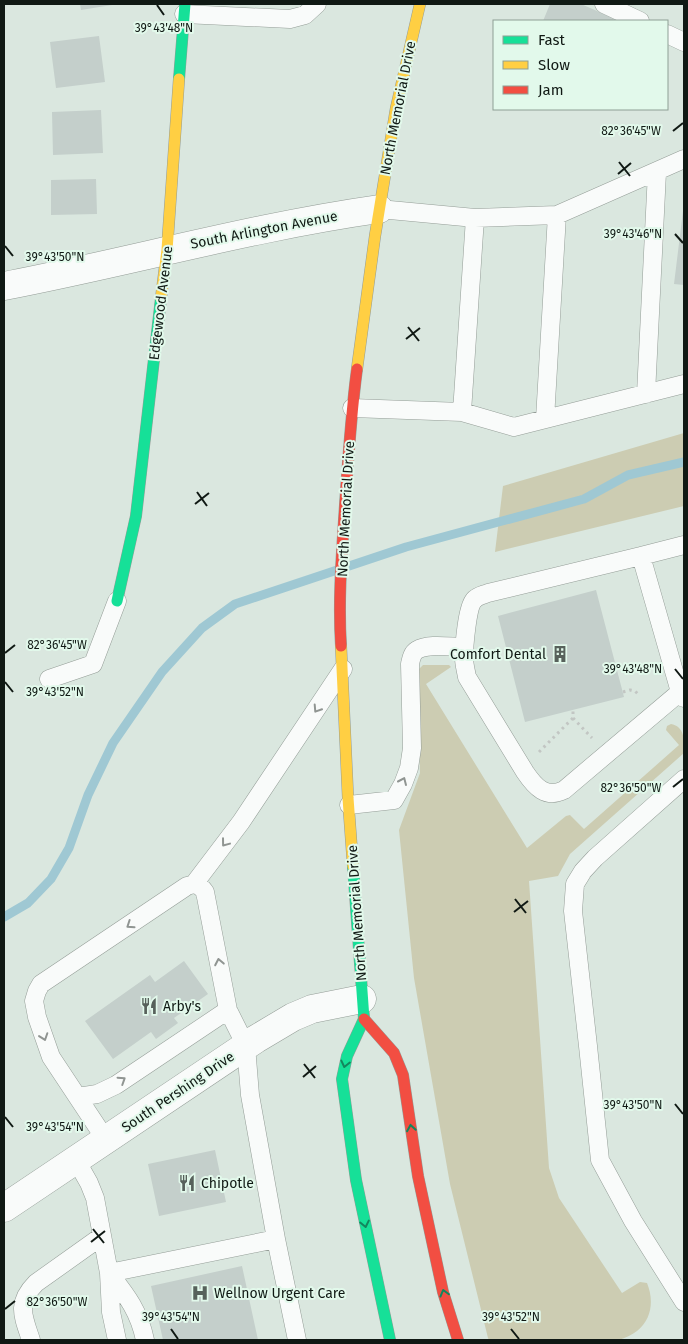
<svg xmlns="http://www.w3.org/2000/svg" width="688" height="1344" viewBox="0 0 688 1344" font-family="'Fira Sans',sans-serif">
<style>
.green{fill:#ccccb2}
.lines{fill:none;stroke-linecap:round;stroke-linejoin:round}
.stream{stroke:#9fc8d3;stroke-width:9}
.building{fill:#c4cfcb}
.lane-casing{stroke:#949d97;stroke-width:19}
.street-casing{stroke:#949d97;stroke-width:29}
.fast-casing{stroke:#949d97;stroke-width:12}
.slow-casing{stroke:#949d97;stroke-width:12}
.jam-casing{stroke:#949d97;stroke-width:12}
.path{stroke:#c2c6c3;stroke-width:3;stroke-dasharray:2.5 4;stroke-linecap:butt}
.lane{stroke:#f9fbfa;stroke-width:18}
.street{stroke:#f9fbfa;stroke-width:28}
.fast{stroke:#16e098;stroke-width:11}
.slow{stroke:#ffcf43;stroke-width:11}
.jam{stroke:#f24e42;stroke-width:11}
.oneway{stroke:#909592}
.oneway2{stroke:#13865d}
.ticks{fill:none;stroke:#101914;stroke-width:2}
.labels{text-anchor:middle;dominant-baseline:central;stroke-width:4;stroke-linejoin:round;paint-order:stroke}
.street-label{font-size:14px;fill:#101914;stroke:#e2f9eb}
.poi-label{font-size:14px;fill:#101914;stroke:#e2f9eb;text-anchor:start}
.ticks-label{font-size:12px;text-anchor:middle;fill:#101914;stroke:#e2f9eb;stroke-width:4;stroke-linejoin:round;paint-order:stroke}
</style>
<rect width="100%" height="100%" fill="#dae7df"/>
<path class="green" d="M684 433V506L495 552 503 486Z
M423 665H449L451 667 426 684 527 848 566 816 570 815 584 829 679 745 666 730 667 726 671 724C686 727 684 742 684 753L570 854 558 876 529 881 549 1168 559 1198 622 1293 640 1282 647 1283C654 1300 652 1319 637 1331 632 1335 625 1338 619 1340H489L488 1338 450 1184 414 978 399 830 420 773 417 682 418 670Z"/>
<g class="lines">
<path class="stream" d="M4 917 28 903 51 879 69 848 88 795 113 743 162 672 202 628 235 604 406 547 584 499 628 475 684 462"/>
</g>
<path class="building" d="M80 4H111L112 5 81 10Z
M550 4H581L620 21H543Z
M99 36 105 82 56 88 50 42Z
M101 110 103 153 53 155 52 112Z
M96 179 97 214 51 215V180Z
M683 211H684V285L674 284Z
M596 590 624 697 525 722 498 616Z
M184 961 208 994 174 1018 178 1023 156 1039 151 1032 113 1059 85 1021 150 975 155 982Z
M215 1150 226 1202 159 1216 148 1164Z
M242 1266 258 1340H163L151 1286Z"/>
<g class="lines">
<g class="lane-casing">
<path id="lane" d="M604 4 640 21
M184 14 290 19 305 15 317 4
M667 34 684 42
M475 218 557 215 684 159
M646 394 657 172
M352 408 462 412 475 218 379 209
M462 412 514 427 684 384
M545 419 557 215
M641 556 684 545
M49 679 93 664 117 601
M680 692 641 556 488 593C483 595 477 596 474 600 467 607 464 647 464 658 464 664 466 671 467 677L525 772C535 787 546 799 564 790L680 692 684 698
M684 779 595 858 583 871 575 884 573 911 588 1046 600 1160 633 1221 684 1302
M349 805 394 800 403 784 409 768 412 748 410 664C411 659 412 653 417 650 428 643 451 647 464 647
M194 884 241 822 343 669
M78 1097 97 1094 116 1085 228 1010
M106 1140 51 1057 37 1017 34 1001 37 991 41 984 187 886C196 883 200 885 205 892L228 1010 246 1046 250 1095 276 1239 297 1340
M76 1160 89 1183 95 1198 109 1273 111 1312 117 1340
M31 1340C23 1316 16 1303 36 1283L102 1236
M145 1340C139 1311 127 1296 109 1273L276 1239"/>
</g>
<g class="street-casing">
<path id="street" d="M4 286C129 262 252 227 379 209
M4 1208 256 1039 293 1017 312 1009 362 999"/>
</g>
<g class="fast-casing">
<path id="fast" d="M179 79 185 4
M117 601 136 516 161 298
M353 866 364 1019 347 1056 342 1079 356 1180 390 1340"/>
</g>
<g class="slow-casing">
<path id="slow" d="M161 298 167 250 179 79
M357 369 375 236 396 108 420 4
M341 646 348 798 353 866"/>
</g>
<g class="jam-casing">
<path id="jam" d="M341 646C338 599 342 552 345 505 348 460 351 414 357 369
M364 1019 394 1053 403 1075 418 1176 443 1292 458 1340"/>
</g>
<path class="path" d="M623 692 630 690 635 691 640 696
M573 718 592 738
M539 752 573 718V710"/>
<use href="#lane" class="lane"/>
<use href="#street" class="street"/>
<use href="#fast" class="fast"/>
<use href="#slow" class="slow"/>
<use href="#jam" class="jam"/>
</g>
<defs><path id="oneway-chevron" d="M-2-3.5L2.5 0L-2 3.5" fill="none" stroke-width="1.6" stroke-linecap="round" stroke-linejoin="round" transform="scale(1.25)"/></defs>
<g class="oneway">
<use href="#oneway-chevron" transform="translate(317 709) rotate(123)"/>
<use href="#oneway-chevron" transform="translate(403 781) rotate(-66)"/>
<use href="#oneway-chevron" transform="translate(225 843) rotate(127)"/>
<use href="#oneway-chevron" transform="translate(130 925) rotate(146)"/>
<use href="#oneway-chevron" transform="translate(219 962) rotate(-101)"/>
<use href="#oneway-chevron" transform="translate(44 1037) rotate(71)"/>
<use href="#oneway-chevron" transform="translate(122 1080) rotate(-33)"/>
</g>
<g class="oneway2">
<use href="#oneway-chevron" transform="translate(345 1064) rotate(103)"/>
<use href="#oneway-chevron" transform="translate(411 1128) rotate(-99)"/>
<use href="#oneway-chevron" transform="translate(365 1224) rotate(78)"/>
<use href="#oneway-chevron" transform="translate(444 1293) rotate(-105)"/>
</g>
<path class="ticks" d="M157 5 164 15M673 131 683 123M619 162 630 176M618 174 631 163M675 234 683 243M5 246 13 256M408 327 419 341M406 339 420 328M197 492 207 506M195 504 209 493M5 653 15 645M675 669 683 679M5 682 13 692M673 787 683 779M515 899 526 913M514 912 528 901M304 1064 315 1078M303 1077 316 1066M675 1104 683 1114M5 1117 13 1127M93 1229 104 1243M91 1242 105 1231M5 1309 15 1301M171 1329 178 1339M511 1329 519 1339"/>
<defs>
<g id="building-bare" transform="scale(1.35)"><path d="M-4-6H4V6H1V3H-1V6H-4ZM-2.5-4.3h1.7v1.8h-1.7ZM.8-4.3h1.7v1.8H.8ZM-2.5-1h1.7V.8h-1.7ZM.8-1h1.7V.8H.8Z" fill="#57615b" stroke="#e2f9eb" stroke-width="2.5" paint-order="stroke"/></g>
<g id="restaurant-bare" transform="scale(1.35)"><path d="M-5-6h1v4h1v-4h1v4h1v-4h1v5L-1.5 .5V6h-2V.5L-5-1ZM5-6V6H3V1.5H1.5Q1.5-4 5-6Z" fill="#57615b" stroke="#e2f9eb" stroke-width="2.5" paint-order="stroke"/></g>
<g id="hospital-bare" transform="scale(1.35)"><path d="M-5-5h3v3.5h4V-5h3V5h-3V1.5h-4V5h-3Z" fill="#57615b" stroke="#e2f9eb" stroke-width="2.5" paint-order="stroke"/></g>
</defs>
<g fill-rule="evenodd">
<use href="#building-bare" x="560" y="654"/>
<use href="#restaurant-bare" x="149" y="1006"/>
<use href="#restaurant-bare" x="187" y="1183"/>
<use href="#hospital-bare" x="200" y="1293"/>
</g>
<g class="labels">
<g class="street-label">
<text transform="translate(398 108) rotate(-79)">North Memorial Drive</text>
<text transform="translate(264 230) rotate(-11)">South Arlington Avenue</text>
<text transform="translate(161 303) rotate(-83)">Edgewood Avenue</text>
<text transform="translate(346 509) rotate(-87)">North Memorial Drive</text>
<text transform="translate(357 913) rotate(-94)">North Memorial Drive</text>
<text transform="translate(178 1092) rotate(-34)">South Pershing Drive</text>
</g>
<g class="poi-label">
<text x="546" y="654" text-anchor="end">Comfort Dental</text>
<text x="163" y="1006">Arby's</text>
<text x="201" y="1183">Chipotle</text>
<text x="214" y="1293">Wellnow Urgent Care</text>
</g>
</g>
<g class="ticks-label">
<text x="164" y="32">39°43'48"N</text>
<text x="631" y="135">82°36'45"W</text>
<text x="633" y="238">39°43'46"N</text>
<text x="55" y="261">39°43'50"N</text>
<text x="57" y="649">82°36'45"W</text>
<text x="633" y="673">39°43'48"N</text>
<text x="55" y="696">39°43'52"N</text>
<text x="631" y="792">82°36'50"W</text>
<text x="633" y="1109">39°43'50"N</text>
<text x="55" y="1131">39°43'54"N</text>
<text x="57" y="1306">82°36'50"W</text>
<text x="171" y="1321">39°43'54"N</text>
<text x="511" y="1321">39°43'52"N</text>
</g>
<rect width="688" height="1344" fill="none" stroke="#101914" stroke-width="10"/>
<rect x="493" y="20" width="175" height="90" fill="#e2f9eb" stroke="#8e9f95"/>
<rect x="503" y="36" width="25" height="8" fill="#16e098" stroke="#8e9f95"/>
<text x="538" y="45" font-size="15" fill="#101914">Fast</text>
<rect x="503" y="61" width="25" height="8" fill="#ffcf43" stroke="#8e9f95"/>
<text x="538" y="70" font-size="15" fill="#101914">Slow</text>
<rect x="503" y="86" width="25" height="8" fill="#f24e42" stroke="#8e9f95"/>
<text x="538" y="95" font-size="15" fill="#101914">Jam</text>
</svg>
